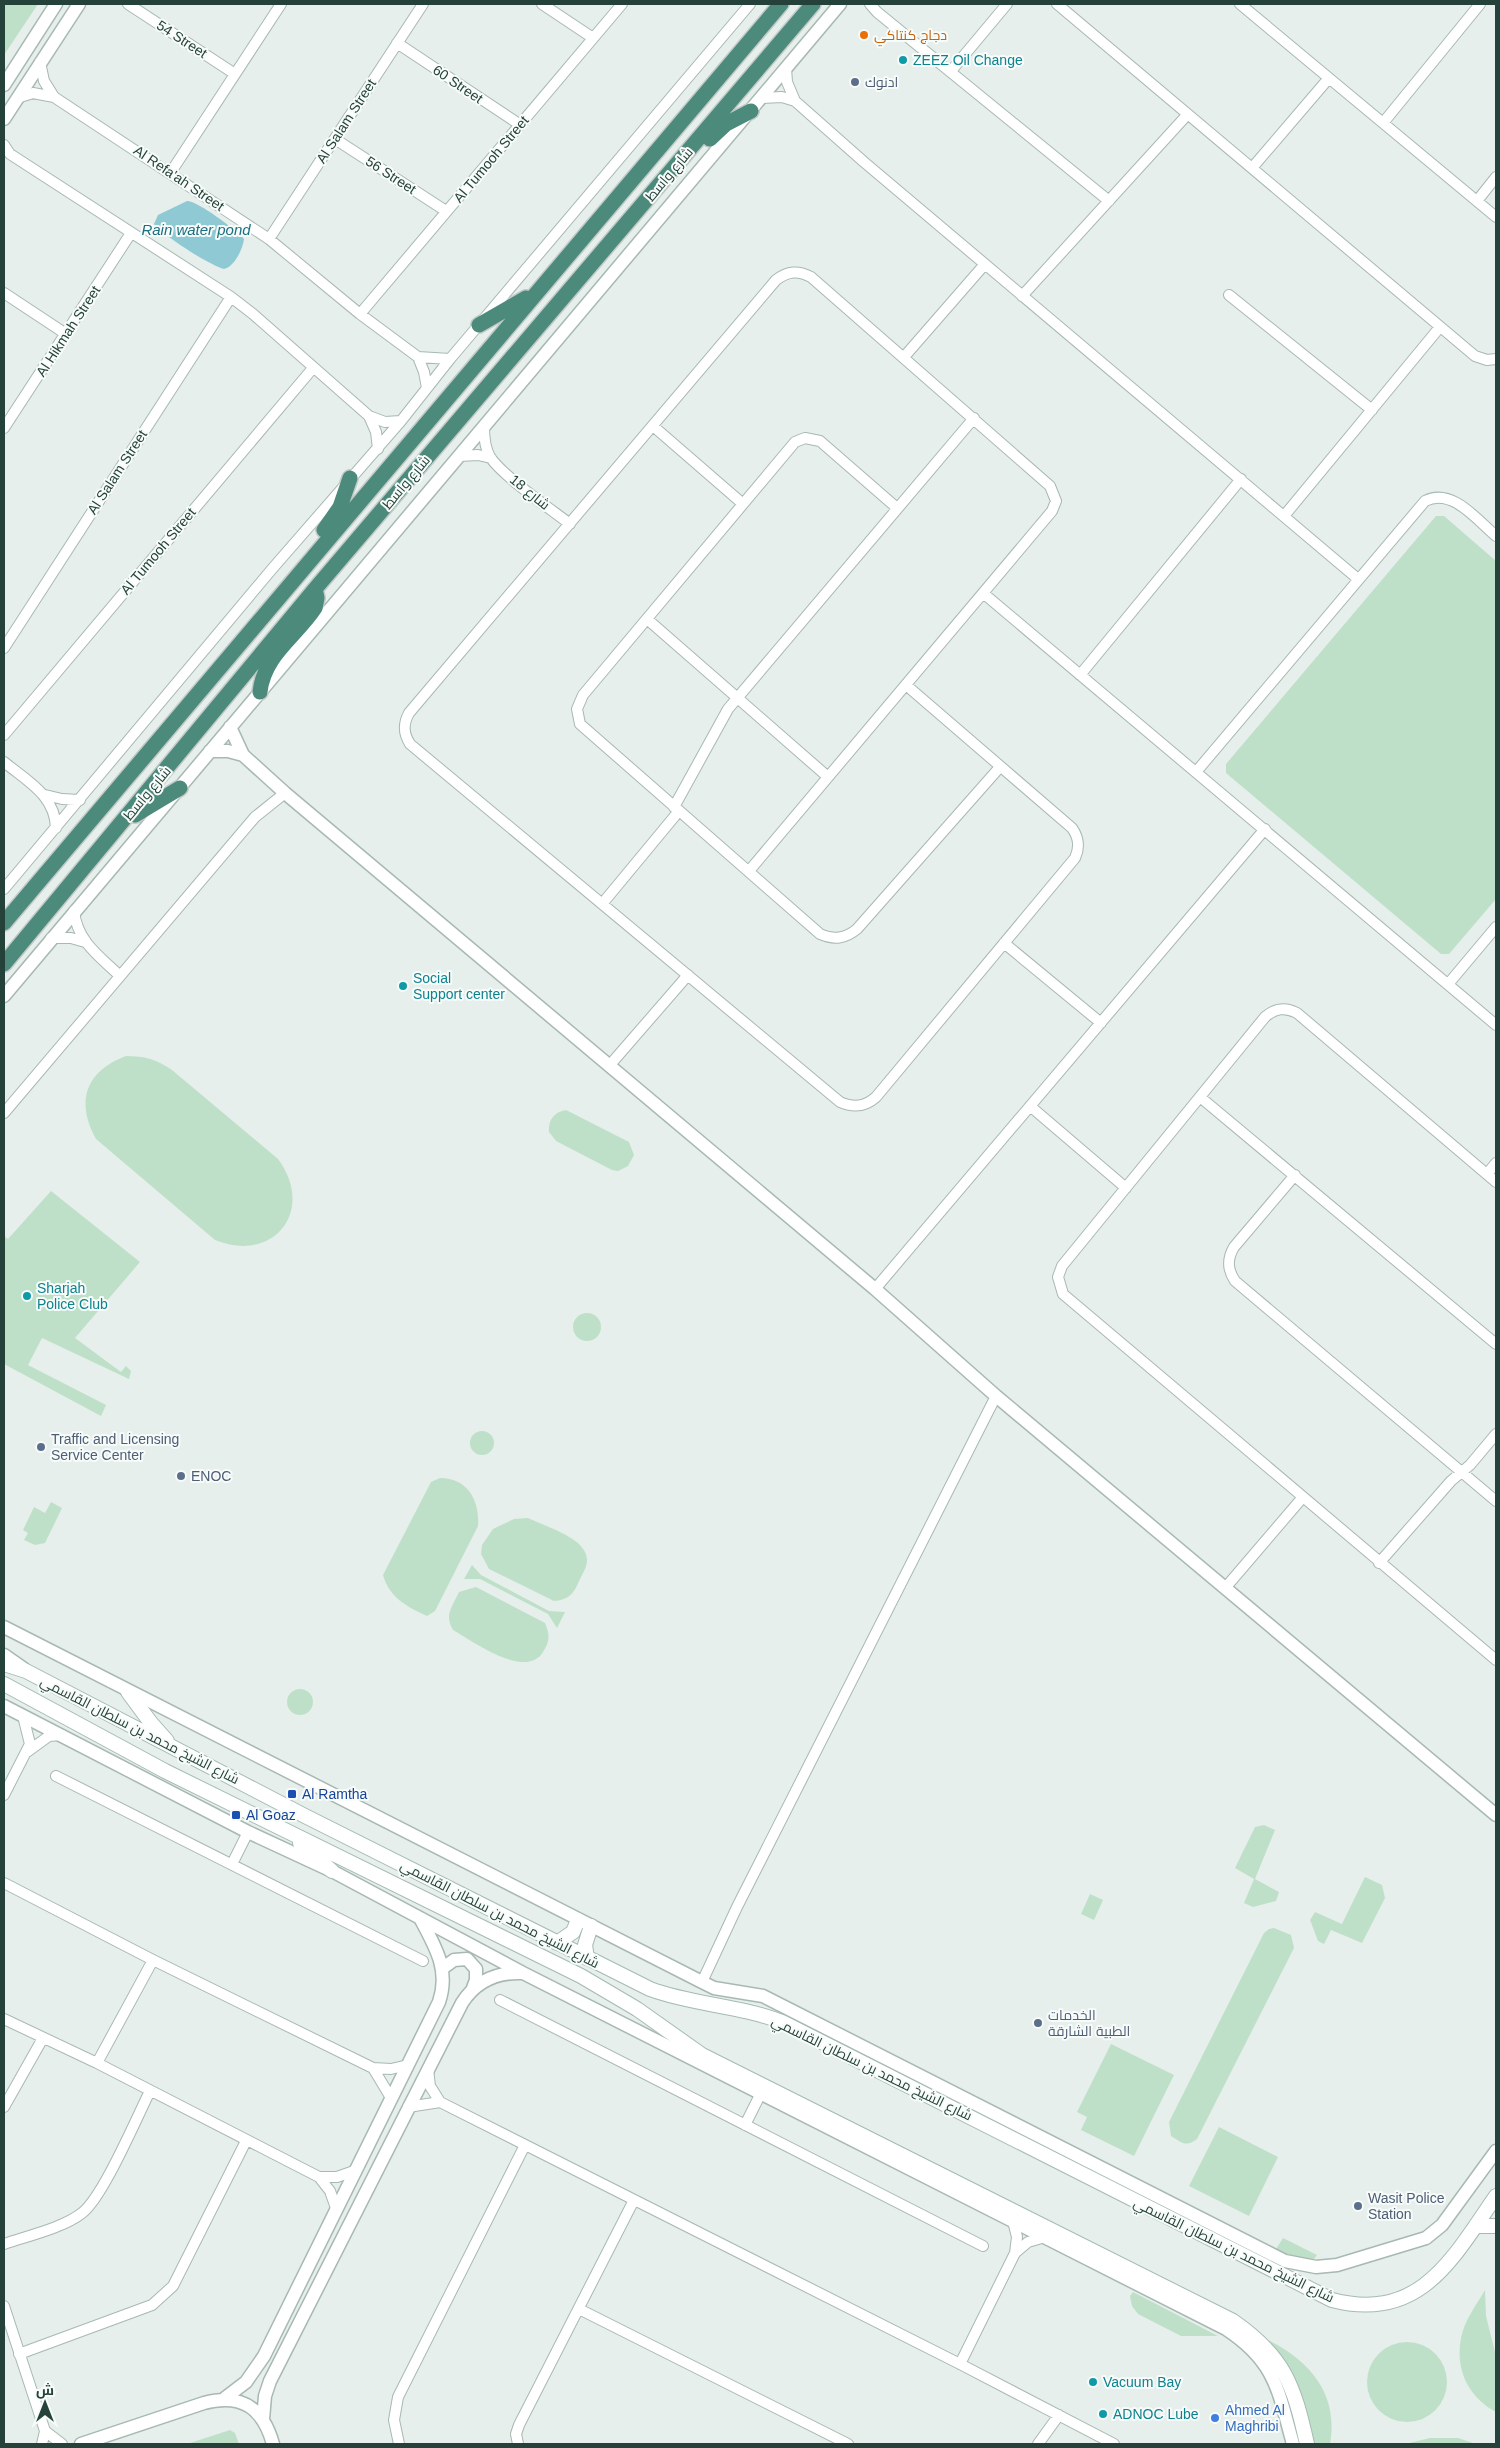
<svg xmlns="http://www.w3.org/2000/svg" width="1500" height="2448" viewBox="0 0 1500 2448" font-family="Helvetica,Cairo,sans-serif">
<style>
.green{fill:#bfe0c8}
.water{fill:#8ec9d4}
.lines{fill:none;stroke-linecap:round;stroke-linejoin:round}
.minor-casing{stroke:#a8b8b2;stroke-width:12}
.tertiary-casing{stroke:#a8b8b2;stroke-width:15}
.secondary-casing{stroke:#a4bbb3;stroke-width:16}
.trunk-casing{stroke:#c2cac8;stroke-width:18}
.minor{stroke:#fff;stroke-width:10}
.tertiary{stroke:#fff;stroke-width:12}
.secondary{stroke:#fff;stroke-width:14}
.trunk{stroke:#4c8a7c;stroke-width:15}
.food-dot{fill:#e8710a;stroke:#f7fbf9;stroke-width:2}
.culture-dot{fill:#0f9aa8;stroke:#f7fbf9;stroke-width:2}
.service-dot{fill:#5c6f8a;stroke:#f7fbf9;stroke-width:2}
.transit-dot{fill:#1a4fb4;stroke:#f7fbf9;stroke-width:2}
.shop-dot{fill:#3f7fe0;stroke:#f7fbf9;stroke-width:2}
.labels{text-anchor:middle;dominant-baseline:central;stroke-width:4;stroke-linejoin:round;paint-order:stroke}
.food-label{font-size:14px;fill:#c56008;stroke:#f7fbf9;text-anchor:start}
.street-label{font-size:14px;fill:#24423a;stroke:#f7fbf9}
.culture-label{font-size:14px;fill:#0d838f;stroke:#f7fbf9;text-anchor:start}
.service-label{font-size:14px;fill:#4e5e75;stroke:#f7fbf9;text-anchor:start}
.transit-label{font-size:14px;fill:#164399;stroke:#f7fbf9;text-anchor:start}
.shop-label{font-size:14px;fill:#366cbe;stroke:#f7fbf9;text-anchor:start}
.water-label{font-size:15px;font-style:italic;fill:#1c6f80;stroke:#f7fbf9}
</style>
<rect width="100%" height="100%" fill="#e6efeb"/>
<path class="green" d="M4 4H38L4 55Z
M1436 516H1444L1496 561V899L1449 954H1441L1226 773V764Z
M126 1056C145 1056 156 1059 172 1070L278 1159C316 1210 274 1264 215 1240L96 1139C75 1101 86 1071 126 1056Z
M566 1110 629 1142 634 1155 628 1166 618 1171 612 1170 556 1141 549 1132C548 1120 554 1112 566 1110Z
M51 1191 140 1262 75 1338 121 1372 126 1366 131 1371 129 1379 42 1338 28 1365 106 1405 101 1416 4 1364V1236L8 1239Z
M573 1327a14 14 0 1 1 28 0a14 14 0 1 1-28 0Z
M470 1443a12 12 0 1 1 24 0a12 12 0 1 1-24 0Z
M440 1478C468 1478 480 1501 478 1526L435 1611 427 1616C407 1607 389 1597 383 1575L431 1482Z
M51 1502 62 1508 45 1543 35 1545 24 1540 28 1533 23 1530 34 1507 45 1513Z
M528 1518C546 1527 587 1538 587 1560 587 1567 582 1575 579 1581 574 1594 568 1600 554 1601L489 1569 481 1554 482 1545 493 1529 514 1519Z
M472 1565 481 1575 549 1611 565 1612 557 1628 548 1614 480 1579H464Z
M476 1587 545 1623C550 1635 550 1641 543 1652 526 1680 474 1642 453 1630 444 1615 452 1607 459 1592Z
M287 1702a13 13 0 1 1 26 0a13 13 0 1 1-26 0Z
M1264 1825 1275 1830 1255 1879 1279 1892 1276 1901 1253 1907 1244 1903 1254 1879 1235 1868 1255 1827Z
M1365 1877 1382 1885 1385 1898 1362 1943 1331 1930 1324 1944 1318 1941 1310 1920 1315 1912 1342 1924Z
M1090 1894 1103 1900 1094 1920 1081 1914Z
M1274 1928 1291 1935 1294 1948 1197 2139C1186 2148 1181 2142 1171 2136L1169 2122 1264 1933 1269 1929Z
M1111 2044 1174 2075 1134 2156 1081 2130 1087 2117 1077 2112Z
M1219 2127 1278 2157 1249 2216 1189 2186Z
M1283 2238 1317 2255 1311 2263 1273 2254Z
M1485 2290 1486 2316 1496 2356V2412C1468 2397 1455 2369 1461 2338 1464 2321 1477 2304 1485 2290Z
M1133 2292 1218 2336H1181L1138 2314 1132 2306 1130 2296Z
M1266 2339C1309 2360 1339 2393 1330 2444H1310Z
M1367 2382a40 40 0 1 1 80 0a40 40 0 1 1-80 0Z
M230 2430 235 2433 239 2444H187Z
M1430 2438H1458L1476 2444H1405Z"/>
<path class="water" d="M187 201C198 201 236 230 244 239 243 249 234 267 224 269 209 265 164 236 154 224L158 215Z"/>
<g class="lines">
<g class="minor-casing">
<path id="minor" d="M128 4 235 74
M542 4 593 38
M870 4 877 12 1109 201
M1057 4 1475 356 1487 360 1496 359
M1240 4 1496 217
M397 43 519 124
M40 62 44 81 54 97
M786 68 787 82 795 101 864 162 1358 579
M951 71 1007 4
M17 98 33 93 54 97 269 239 360 314 418 357 450 359
M761 98 782 97 795 101
M1383 123 1480 4
M335 139 446 211
M4 145 10 154 231 297 253 314 369 416 385 422 401 421
M1252 168 1329 78
M171 172 281 4
M1477 201 1496 177
M269 239 423 4
M4 293 66 334
M1229 295 1372 410
M1022 296 1187 115
M360 314 622 4
M418 357 424 372 427 388
M904 357 985 264
M369 416 376 432 378 449
M653 426 743 504
M484 427C484 437 485 448 490 457 504 477 549 508 570 524
M4 428 131 233
M459 456 478 455 491 458
M897 508 820 441 805 438 795 442 583 695 577 709 580 724 820 934C834 940 845 939 857 929L1000 767
M1284 516 1440 327
M983 593 1496 1025
M647 619 828 777
M4 648 231 297
M1080 675 1241 479
M4 735 313 368
M4 762C27 781 55 795 56 828
M1196 772 1425 501C1452 487 1477 520 1496 536
M45 795 62 799 80 800
M674 807 728 709 974 418
M749 871 1052 511 1056 501 1050 486 811 277C798 270 788 271 776 280L409 713C403 724 403 733 410 744L840 1102C854 1108 865 1107 876 1097L1075 858C1080 847 1079 838 1072 828L906 685
M4 889 272 569 401 421 450 359 750 4
M602 904 679 811
M74 911C77 941 99 956 119 975
M51 938H71L85 942
M1004 943 1101 1023
M1449 983 1496 927
M609 1066 688 975
M1200 1097 1496 1344
M1030 1106 1126 1188
M4 1113 255 817 285 793
M1487 1174 1496 1163
M1295 1175 1234 1247C1227 1259 1227 1269 1235 1281L1496 1501
M1496 1182 1297 1013C1285 1007 1275 1008 1265 1017L1062 1266 1058 1277 1063 1294 1496 1660
M875 1289 1265 829
M1379 1563 1451 1481 1470 1465 1496 1434
M1226 1587 1303 1497
M27 1752 49 1736 62 1735
M56 1776 423 1961
M4 1795 30 1744 23 1716
M232 1864 248 1832
M4 1883 153 1960 373 2068 391 2069 408 2065
M702 1982 737 1907 996 1396
M500 2000 983 2246
M4 2019 97 2063 319 2177 330 2191 336 2208
M97 2063 153 1960
M373 2068 391 2098
M428 2069 430 2086 440 2102 960 2364 1114 2444
M4 2107 43 2038
M408 2107 440 2102
M745 2125 761 2093
M319 2177H337L354 2171
M4 2244C27 2236 63 2228 82 2213 103 2197 136 2119 150 2091
M1015 2253 1028 2242 1045 2237
M4 2306 45 2431 42 2444
M579 2309 848 2444
M19 2354 152 2305 173 2286 246 2141
M960 2364 1015 2253 1017 2237 1013 2221
M45 2431 62 2444
M399 2444 394 2420 398 2397 525 2145
M518 2444 516 2434 519 2425 634 2200
M1038 2444 1059 2415"/>
</g>
<g class="tertiary-casing">
<path id="tertiary" d="M4 85 56 4
M4 119 79 4
M230 727 243 755 285 793 875 1289 996 1396 1496 1815
M210 751H228L243 755
M4 996 840 4
M4 1627 702 1982 714 1988 763 1996 1285 2261 1316 2267 1337 2265 1426 2238 1442 2225 1496 2151
M4 1655 24 1669
M4 1706 248 1832 332 1871 523 1973 1226 2329C1276 2362 1278 2390 1293 2444
M443 1968 454 1960 467 1959 476 1969V1980L473 1988
M225 2398 246 2382 264 2356 439 2002C450 1970 435 1946 420 1918
M263 2419 265 2396 270 2381 462 2003C476 1981 496 1972 522 1973
M81 2444 204 2403C242 2393 263 2408 273 2444"/>
</g>
<g class="secondary-casing">
<path id="secondary" d="M4 1664 26 1671 305 1816 650 1989C693 2005 739 2005 782 2022L1332 2300C1420 2323 1453 2258 1496 2196
M4 1684 165 1771 581 1976 637 2009 702 2055 1233 2321C1285 2357 1294 2386 1307 2444
M128 1692 151 1723 167 1741
M300 1843 332 1871
M557 1943 573 1932 578 1920
M587 1958 585 1945 591 1926
M1476 2226H1496"/>
</g>
<g class="trunk-casing">
<path id="trunk" d="M710 139 726 124 751 111
M479 325 526 298
M324 530 340 507 350 478
M260 692C264 655 296 637 315 608L317 598 315 589
M135 815 180 788
M4 923 781 4
M4 964 315 589 813 4"/>
</g>
<use href="#minor" class="minor"/>
<use href="#tertiary" class="tertiary"/>
<use href="#secondary" class="secondary"/>
<use href="#trunk" class="trunk"/>
</g>
<circle class="food-dot" cx="864" cy="35" r="5"/>
<g class="culture-dot">
<circle cx="903" cy="60" r="5"/>
<circle cx="403" cy="986" r="5"/>
<circle cx="27" cy="1296" r="5"/>
<circle cx="1093" cy="2382" r="5"/>
<circle cx="1103" cy="2414" r="5"/>
</g>
<g class="service-dot">
<circle cx="855" cy="82" r="5"/>
<circle cx="41" cy="1447" r="5"/>
<circle cx="181" cy="1476" r="5"/>
<circle cx="1038" cy="2023" r="5"/>
<circle cx="1358" cy="2206" r="5"/>
</g>
<g class="transit-dot">
<rect x="287" y="1789" width="10" height="10" rx="2.5"/>
<rect x="231" y="1810" width="10" height="10" rx="2.5"/>
</g>
<circle class="shop-dot" cx="1215" cy="2418" r="5"/>
<g class="labels">
<g class="food-label">
<text x="874" y="35">دجاج كنتاكي</text>
</g>
<g class="street-label">
<text transform="translate(182 39) rotate(33)">54 Street</text>
<text transform="translate(458 84) rotate(34)">60 Street</text>
<text transform="translate(346 121) rotate(-57)">Al Salam Street</text>
<text transform="translate(491 159) rotate(-50)">Al Tumooh Street</text>
<text transform="translate(669 174) rotate(-50)">شارع واسط</text>
<text transform="translate(391 175) rotate(33)">56 Street</text>
<text transform="translate(179 178) rotate(34)">Al Refa'ah Street</text>
<text transform="translate(68 331) rotate(-57)">Al Hikmah Street</text>
<text transform="translate(117 472) rotate(-57)">Al Salam Street</text>
<text transform="translate(406 482) rotate(-50)">شارع واسط</text>
<text transform="translate(530 492) rotate(39)">شارع 18</text>
<text transform="translate(158 551) rotate(-50)">Al Tumooh Street</text>
<text transform="translate(147 793) rotate(-50)">شارع واسط</text>
<text transform="translate(140 1730) rotate(27)">شارع الشيخ محمد بن سلطان القاسمي</text>
<text transform="translate(500 1914) rotate(27)">شارع الشيخ محمد بن سلطان القاسمي</text>
<text transform="translate(872 2068) rotate(26)">شارع الشيخ محمد بن سلطان القاسمي</text>
<text transform="translate(1234 2250) rotate(26)">شارع الشيخ محمد بن سلطان القاسمي</text>
</g>
<g class="culture-label">
<text x="913" y="60">ZEEZ Oil Change</text>
<text x="413" y="978">Social<tspan x="413" dy="16">Support center</tspan></text>
<text x="37" y="1288">Sharjah<tspan x="37" dy="16">Police Club</tspan></text>
<text x="1103" y="2382">Vacuum Bay</text>
<text x="1113" y="2414">ADNOC Lube</text>
</g>
<g class="service-label">
<text x="865" y="82">ادنوك</text>
<text x="51" y="1439">Traffic and Licensing<tspan x="51" dy="16">Service Center</tspan></text>
<text x="191" y="1476">ENOC</text>
<text x="1048" y="2015">الخدمات<tspan x="1048" dy="16">الطبية الشارقة</tspan></text>
<text x="1368" y="2198">Wasit Police<tspan x="1368" dy="16">Station</tspan></text>
</g>
<g class="transit-label">
<text x="302" y="1794">Al Ramtha</text>
<text x="246" y="1815">Al Goaz</text>
</g>
<g class="shop-label">
<text x="1225" y="2410">Ahmed Al<tspan x="1225" dy="16">Maghribi</tspan></text>
</g>
<g class="water-label">
<text x="196" y="229">Rain water pond</text>
</g>
</g>
<rect width="1500" height="2448" fill="none" stroke="#24423a" stroke-width="10"/>
<g transform="translate(45 2403)" stroke="#f7fbf9" stroke-width="4" paint-order="stroke">
<path d="M0-4L9 19L0 12L-9 19Z" fill="#24423a"/>
<text y="-8" font-size="14" font-weight="bold" text-anchor="middle" fill="#24423a">ش</text>
</g>
</svg>
